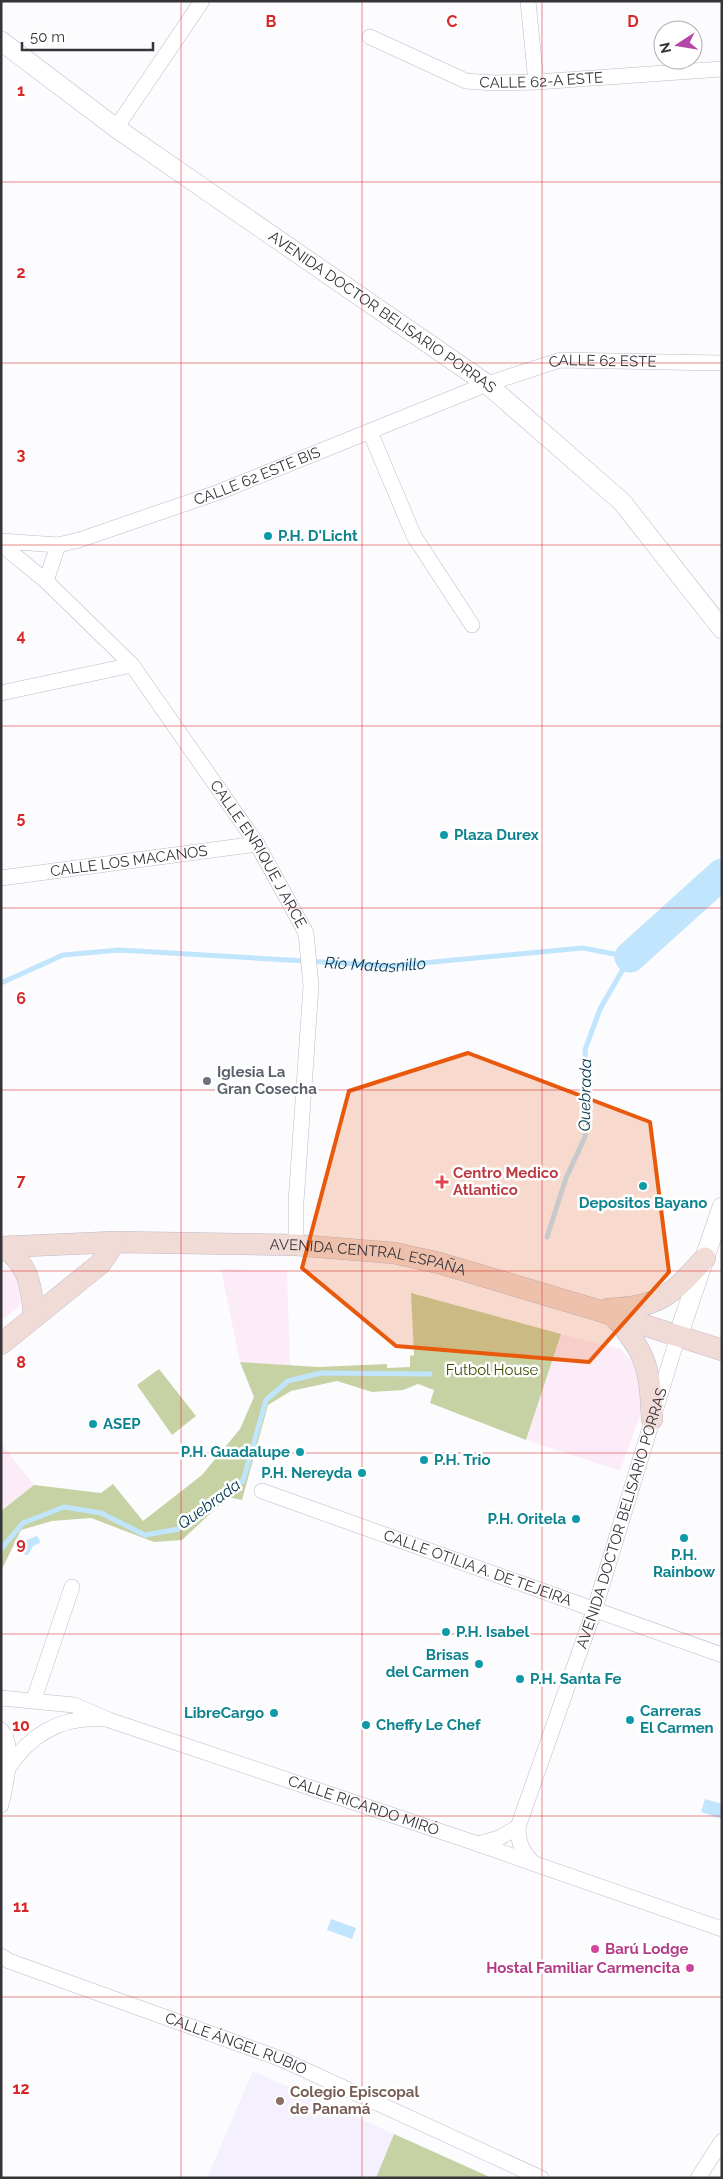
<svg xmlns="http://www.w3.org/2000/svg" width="723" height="2179" viewBox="0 0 723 2179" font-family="Raleway,sans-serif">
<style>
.commercial{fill:#fcecf8}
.built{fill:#f5f0fe}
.green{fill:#c6d2a3}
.water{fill:#c0e5fd}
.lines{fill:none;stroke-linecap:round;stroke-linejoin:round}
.stream{stroke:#c0e5fd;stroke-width:5}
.river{stroke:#c0e5fd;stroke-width:31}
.minor-casing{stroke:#bfb9c8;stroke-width:16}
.tertiary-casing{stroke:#bfb9c8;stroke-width:20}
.secondary-casing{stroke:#bfb9c8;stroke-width:22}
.minor{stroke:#fff;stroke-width:15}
.tertiary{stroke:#fff;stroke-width:19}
.secondary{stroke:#f1dbd6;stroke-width:21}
.marked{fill:#e8590c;fill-opacity:0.2;stroke:#e8590c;stroke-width:4;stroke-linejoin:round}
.grid{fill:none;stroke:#d62828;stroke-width:1;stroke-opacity:0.55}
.culture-dot{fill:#0f9aa8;stroke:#fff;stroke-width:2}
.worship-dot{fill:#6b7280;stroke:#fff;stroke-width:2}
.health-dot{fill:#e0444e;stroke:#fff;stroke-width:2}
.hotel-dot{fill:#d1479c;stroke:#fff;stroke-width:2}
.education-dot{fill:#8d6e63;stroke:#fff;stroke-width:2}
.labels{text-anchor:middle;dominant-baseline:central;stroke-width:5;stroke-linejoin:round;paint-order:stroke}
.street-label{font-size:15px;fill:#363339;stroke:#fff}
.culture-label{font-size:15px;font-weight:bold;fill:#0d838f;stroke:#fff;text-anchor:start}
.worship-label{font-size:15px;font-weight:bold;fill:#5b616d;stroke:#fff;text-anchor:start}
.health-label{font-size:15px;font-weight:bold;fill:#be3a42;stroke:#fff;text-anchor:start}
.park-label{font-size:15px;fill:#424d03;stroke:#fff}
.hotel-label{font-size:15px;font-weight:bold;fill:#b23c85;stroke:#fff;text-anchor:start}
.education-label{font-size:15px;font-weight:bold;fill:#785e54;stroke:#fff;text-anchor:start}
.water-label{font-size:16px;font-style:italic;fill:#00364f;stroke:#fff}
.grid-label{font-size:16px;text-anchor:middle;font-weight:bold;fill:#d62828;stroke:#fff;stroke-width:5;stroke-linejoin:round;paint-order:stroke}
</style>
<rect width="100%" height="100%" fill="#fcfbfe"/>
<path class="commercial" d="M221 1269 287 1271 290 1366 240 1362Z
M15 1271 22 1295 18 1308 1 1321V1272Z
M561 1334 620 1349 636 1366 642 1384 640 1415 620 1471 526 1440Z
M1 1443 34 1485 1 1511Z"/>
<path class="built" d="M253 2071 394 2134 376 2178H207Z"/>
<path class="green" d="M411 1293 561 1334 526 1440 430 1403 434 1390 418 1384 403 1390 372 1392 337 1381 291 1391 268 1405 242 1500 228 1497 182 1540 154 1542 91 1518 52 1521 21 1530 1 1571V1511L34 1485 101 1493 113 1484 143 1521 202 1475 240 1429 254 1397 240 1362 319 1367 387 1364V1368L410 1367V1356L414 1355Z
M159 1369 196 1416 172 1435 137 1385Z
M394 2134 492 2178H376Z"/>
<path class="water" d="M36 1536 39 1538 40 1543 33 1546 28 1555 21 1554 18 1549 19 1544Z
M705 1799 722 1804V1819L701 1812Z
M331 1919 356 1928 352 1939 327 1930Z"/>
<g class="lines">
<g class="stream">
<path id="s1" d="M1 983 63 955 119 950 391 966 583 948 630 957 600 1009 585 1050 588 1094 585 1137 566 1178 547 1237"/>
<path d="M1 1549 23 1523 64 1507 101 1513 145 1535 179 1529 212 1499 243 1481 266 1400 288 1381 321 1373 430 1374"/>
</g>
<path class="river" d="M630 957 722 874"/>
<g class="minor-casing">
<g id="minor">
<path d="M528 1 536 82"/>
<path id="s2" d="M370 37 466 81 494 83 536 82 722 69"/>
<path d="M116 128 202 1"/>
<path d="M370 432 414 536 472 625"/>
<path id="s3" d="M1 541 58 545 79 540 219 492 487 384 560 360 722 363"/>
<path id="s4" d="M1 544 46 581 132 665 257 844 306 933 311 986 296 1202V1245"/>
<path d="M46 581 58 545"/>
<path d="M1 693 132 665"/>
<path id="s5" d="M1 878 257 844"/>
<path id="s6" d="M262 1491 722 1655"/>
<path id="s7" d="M1 1698 74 1705 109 1720 478 1844 722 1929"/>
<path d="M34 1699 72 1587"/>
<path d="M1 1730C16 1745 5 1786 1 1805"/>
<path d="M8 1768C30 1735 61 1716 102 1719"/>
<path d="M478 1844 499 1838 518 1827"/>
<path id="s8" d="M533 1863C522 1851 518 1843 518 1827L595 1608 678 1336"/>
<path id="s9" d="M1 1956 9 1961 281 2059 541 2178"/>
<path d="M698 2178 722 2141"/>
</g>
</g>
<g class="tertiary-casing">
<g id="tertiary">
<path id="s10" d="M1 41 116 128 487 384 622 502 722 629"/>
<path d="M678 1336 722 1207"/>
</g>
</g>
<g class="secondary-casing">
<g id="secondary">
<path id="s11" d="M1 1247 115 1242 296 1245 394 1253 439 1263 597 1310 722 1350"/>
<path d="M2 1247C29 1262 32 1289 34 1317"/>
<path d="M608 1309C661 1307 671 1295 705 1258"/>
<path d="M612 1314C647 1352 650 1369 652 1419"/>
<path d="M1 1344 100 1264 115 1242"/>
</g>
</g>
<use href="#minor" class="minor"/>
<use href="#tertiary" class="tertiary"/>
<use href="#secondary" class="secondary"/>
</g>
<path class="marked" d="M468 1053 650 1122 669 1272 589 1362 396 1346 302 1268 349 1091Z"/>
<path class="grid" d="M181 1V2178M362 1V2178M542 1V2178M1 182H722M1 363H722M1 545H722M1 726H722M1 908H722M1 1090H722M1 1271H722M1 1453H722M1 1634H722M1 1816H722M1 1997H722"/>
<g class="culture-dot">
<circle cx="268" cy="536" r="5"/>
<circle cx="444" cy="835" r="5"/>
<circle cx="643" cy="1186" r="5"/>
<circle cx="93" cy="1424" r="5"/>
<circle cx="300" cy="1452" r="5"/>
<circle cx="424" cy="1460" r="5"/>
<circle cx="362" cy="1473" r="5"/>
<circle cx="576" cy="1519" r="5"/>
<circle cx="684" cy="1538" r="5"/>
<circle cx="446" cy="1632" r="5"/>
<circle cx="479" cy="1664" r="5"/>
<circle cx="520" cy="1679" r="5"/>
<circle cx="274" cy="1713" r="5"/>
<circle cx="630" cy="1720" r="5"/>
<circle cx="366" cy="1725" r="5"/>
</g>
<circle class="worship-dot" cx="207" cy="1081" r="5"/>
<path class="health-dot" d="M439.5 1174.5h5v5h5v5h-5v5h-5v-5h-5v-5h5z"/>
<g class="hotel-dot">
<circle cx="595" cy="1949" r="5"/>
<circle cx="690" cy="1968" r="5"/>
</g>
<circle class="education-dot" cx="280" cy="2101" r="5"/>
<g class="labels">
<g class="street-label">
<text stroke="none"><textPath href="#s2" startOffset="181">CALLE 62-A ESTE</textPath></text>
<text stroke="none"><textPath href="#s10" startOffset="468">AVENIDA DOCTOR BELISARIO PORRAS</textPath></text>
<text stroke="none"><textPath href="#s3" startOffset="635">CALLE 62 ESTE</textPath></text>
<text stroke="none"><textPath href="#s3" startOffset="268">CALLE 62 ESTE BIS</textPath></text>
<text stroke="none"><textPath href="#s4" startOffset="406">CALLE ENRIQUE J ARCE</textPath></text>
<text stroke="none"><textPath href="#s5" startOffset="129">CALLE LOS MACANOS</textPath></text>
<text stroke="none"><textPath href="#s11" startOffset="368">AVENIDA CENTRAL ESPAÑA</textPath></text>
<text stroke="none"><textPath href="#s8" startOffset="366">AVENIDA DOCTOR BELISARIO PORRAS</textPath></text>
<text stroke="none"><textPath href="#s6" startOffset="229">CALLE OTILIA A. DE TEJEIRA</textPath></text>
<text stroke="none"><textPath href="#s7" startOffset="380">CALLE RICARDO MIRÓ</textPath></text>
<text stroke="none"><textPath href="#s9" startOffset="251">CALLE ÁNGEL RUBIO</textPath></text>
</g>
<g class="culture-label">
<text x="278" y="536">P.H. D'Licht</text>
<text x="454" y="835">Plaza Durex</text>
<text x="643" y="1203" text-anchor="middle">Depositos Bayano</text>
<text x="103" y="1424">ASEP</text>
<text x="290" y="1452" text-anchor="end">P.H. Guadalupe</text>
<text x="434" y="1460">P.H. Trio</text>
<text x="352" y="1473" text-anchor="end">P.H. Nereyda</text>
<text x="566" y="1519" text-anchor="end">P.H. Oritela</text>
<text x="684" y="1555" text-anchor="middle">P.H.<tspan x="684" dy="17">Rainbow</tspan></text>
<text x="456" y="1632">P.H. Isabel</text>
<text x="469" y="1655" text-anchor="end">Brisas<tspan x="469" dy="17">del Carmen</tspan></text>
<text x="530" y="1679">P.H. Santa Fe</text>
<text x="640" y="1711">Carreras<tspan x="640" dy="17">El Carmen</tspan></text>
<text x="264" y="1713" text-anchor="end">LibreCargo</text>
<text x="376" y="1725">Cheffy Le Chef</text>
</g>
<g class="worship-label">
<text x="217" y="1072">Iglesia La<tspan x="217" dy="17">Gran Cosecha</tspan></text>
</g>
<g class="health-label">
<text x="453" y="1173">Centro Medico<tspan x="453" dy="17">Atlantico</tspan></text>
</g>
<g class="park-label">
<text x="492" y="1370">Futbol House</text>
</g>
<g class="hotel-label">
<text x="605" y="1949">Barú Lodge</text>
<text x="680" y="1968" text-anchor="end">Hostal Familiar Carmencita</text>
</g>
<g class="education-label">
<text x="290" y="2092">Colegio Episcopal<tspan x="290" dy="17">de Panamá</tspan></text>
</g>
<g class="water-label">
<text stroke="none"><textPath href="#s1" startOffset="381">Río Matasnillo</textPath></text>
<text transform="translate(585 1095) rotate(-89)">Quebrada</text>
<text transform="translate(209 1504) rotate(-36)">Quebrada</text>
</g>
</g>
<g class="grid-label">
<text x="271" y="27">B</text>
<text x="452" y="27">C</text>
<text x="633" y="27">D</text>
<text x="21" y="96">1</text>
<text x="21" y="278">2</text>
<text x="21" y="460">3</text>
<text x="21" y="641">4</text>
<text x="21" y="823">5</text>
<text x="21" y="1004">6</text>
<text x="21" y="1186">7</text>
<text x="21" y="1368">8</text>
<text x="21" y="1549">9</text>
<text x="21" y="1731">10</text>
<text x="21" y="1912">11</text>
<text x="21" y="2094">12</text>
</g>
<rect width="723" height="2179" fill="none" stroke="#363339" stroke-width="5"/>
<g transform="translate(678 45) rotate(258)"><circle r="24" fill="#ffffff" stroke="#afadb0"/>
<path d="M0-4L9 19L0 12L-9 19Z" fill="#b348a9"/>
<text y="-8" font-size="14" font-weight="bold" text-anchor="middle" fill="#363339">N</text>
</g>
<path d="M22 42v8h131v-8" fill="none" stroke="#363339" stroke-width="2.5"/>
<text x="30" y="42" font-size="15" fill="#363339" stroke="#ffffff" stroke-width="4" paint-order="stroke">50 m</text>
</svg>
